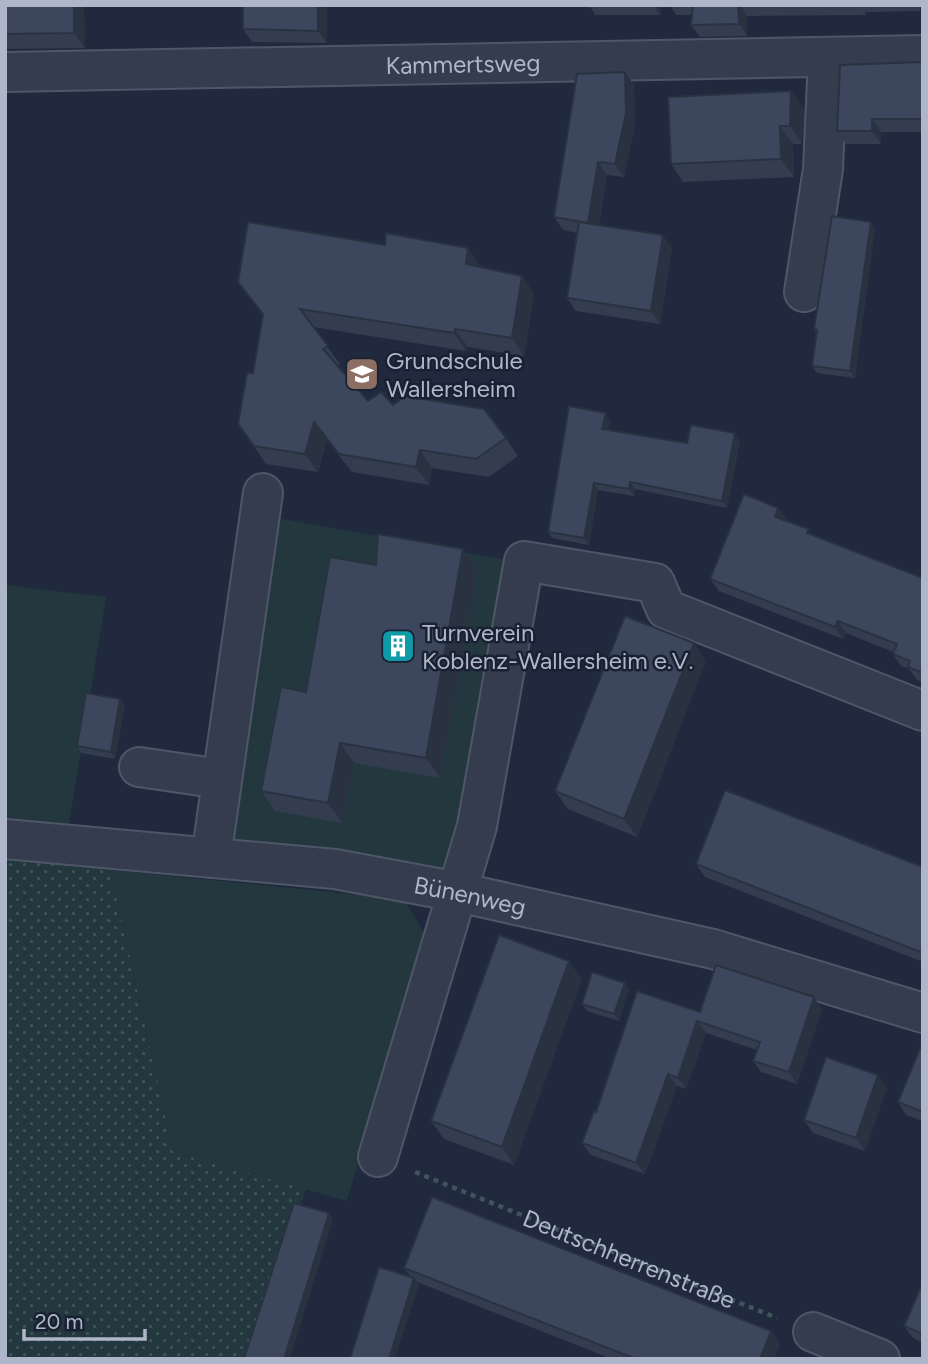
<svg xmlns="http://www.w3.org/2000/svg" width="928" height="1364" viewBox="0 0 928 1364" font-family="Figtree,sans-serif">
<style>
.grass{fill:url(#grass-dots)}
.park{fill:#22383e}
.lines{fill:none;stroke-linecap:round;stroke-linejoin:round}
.minor-casing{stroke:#4f5668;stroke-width:42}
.path{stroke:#40555b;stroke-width:4.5;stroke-dasharray:5 5;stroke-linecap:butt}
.minor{stroke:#343c4d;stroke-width:38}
.wall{fill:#343d50}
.shaded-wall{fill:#2a3241}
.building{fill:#3c475d;stroke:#2a3241;stroke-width:2}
.labels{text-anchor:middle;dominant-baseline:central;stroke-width:5;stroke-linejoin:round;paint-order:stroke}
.street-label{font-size:24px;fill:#afb6c9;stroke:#192132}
.poi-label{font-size:24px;fill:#afb6c9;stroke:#192132;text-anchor:start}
</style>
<defs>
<pattern id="grass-dots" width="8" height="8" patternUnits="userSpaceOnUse" patternTransform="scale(1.75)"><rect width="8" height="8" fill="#22383e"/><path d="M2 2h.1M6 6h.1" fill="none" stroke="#405359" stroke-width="1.8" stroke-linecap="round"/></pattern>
</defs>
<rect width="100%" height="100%" fill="#20293d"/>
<path class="grass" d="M5 851 115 856 111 870 173 1152 306 1189 251 1359H5Z"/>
<path class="park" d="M278 518 507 560 451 878 226 845Z
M5 585 106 597 68 830 5 825Z
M111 870 370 896 406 903 425 934 347 1201 173 1152Z"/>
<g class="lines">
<g class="minor-casing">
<g id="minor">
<path id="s2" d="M5 72 923 55"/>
<path d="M804 292 823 169 828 57"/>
<path d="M139 767 221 779"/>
<path id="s3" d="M5 839 335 869 458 892 713 949 923 1013"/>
<path d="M211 858 263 493"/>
<path d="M378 1157 477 826 524 561 655 583 666 609 923 711"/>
<path d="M813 1332 880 1359"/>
</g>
</g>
<path class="path" id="s1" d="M415 1172 777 1318"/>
<use href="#minor" class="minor"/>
</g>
<path class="wall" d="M5 5H84L85 48 5 49Z
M327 5V43L252 42 243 29Z
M589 5H662L660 15H595Z
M670 5H920V11L865 12 866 15 747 16V36L700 37 691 25 692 15H676Z
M922 62 923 64V132H881V144H846L837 131Z
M625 72 634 85 635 126 624 177 607 175 599 225 672 248 660 324 576 311 567 298 577 233 563 230 554 217Z
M804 109 802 144H793L794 177 683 182 671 164Z
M875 228 855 378 817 373 812 366 816 333 814 329Z
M481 266V267L522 276 534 294 524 356 468 347 466 351 313 327 340 364 338 366 368 401 393 405 506 438 518 456 489 477 432 468 429 485 352 472 327 440 318 472 266 464 238 424 253 373 263 316 238 282Z
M610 420 608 430 687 443 740 440 727 508 635 489 634 496 598 490 589 545 552 538 548 532Z
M778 508 787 520V521L813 535 923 578V682L917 680 909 669 901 666 893 654V652L846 633 843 639 719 591 710 579Z
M463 549 478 570 440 778 354 763 343 823 275 811 261 791 306 692 376 565Z
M694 643 706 661 637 837 568 809 555 791Z
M120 699 125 705 115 759 81 753 77 746Z
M696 864 923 867V962L705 877Z
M582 979 514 1165 444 1139 431 1121Z
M629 989 619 1021 587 1011 582 1004Z
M822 1009 797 1084 761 1072 753 1061 757 1050 706 1033 686 1089 677 1086 645 1174 591 1155 582 1143 596 1112 700 1012Z
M923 1041V1121L906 1115 898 1102Z
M887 1087 865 1151 813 1133 804 1120Z
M404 1268 771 1331 780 1344 774 1359H612L417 1282 419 1284 411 1277Z
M923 1282V1343L913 1338 904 1326Z"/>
<path class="shaded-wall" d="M74 5H84L85 48 74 33Z
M318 5H327V43L318 31Z
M653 5H662L660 15Z
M738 5H740L747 16V36L739 24Z
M625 72 634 85 635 126 624 177 615 164Z
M791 91 804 109 802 144 790 126Z
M872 119 881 132V144L872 131Z
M780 126 793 144 794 177 781 159Z
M598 162 607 175 597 236 588 223Z
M871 222 875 228 855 378 850 371Z
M663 235 672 248 660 324 651 311Z
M468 248 481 266 478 282 466 264Z
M522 276 534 294 524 356 512 338Z
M455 329 468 347 466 351 454 333Z
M606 413 610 420 607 435 602 429Z
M314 422 327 440 318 472 305 454Z
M735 433 740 440 727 508 722 501Z
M420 450 432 468 429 485 416 467Z
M630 482 635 489 634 496 629 489Z
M594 483 598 490 589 545 584 538Z
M778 508 787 520 784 529 775 517Z
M463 549 478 570 440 778 426 758Z
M838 621 846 633 843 639 835 627Z
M694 643 706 661 637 837 624 819Z
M120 699 125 705 115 759 111 752Z
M340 743 354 763 343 823 328 803Z
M569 961 582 979 514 1165 502 1147Z
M625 983 629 989 619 1021 614 1014Z
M814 997 822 1009 797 1084 789 1072Z
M697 1021 706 1033 686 1089 678 1078Z
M668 1074 677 1086 645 1174 636 1163Z
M878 1075 887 1087 865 1151 856 1138Z
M329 1213 333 1220 290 1359H284Z
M414 1278 419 1284 395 1359H389Z
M771 1331 780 1344 774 1359H760Z"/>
<path class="building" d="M5 5H74V33L5 34Z
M243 5H318V31L243 29Z
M693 5H738L739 24 691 25Z
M922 62V119H872V131H837L840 65Z
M625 72 626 113 615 164 598 162 588 223 554 217 577 74Z
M791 91 790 126H780L781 159 671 164 668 97Z
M832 216 871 222 850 371 812 366 817 330 814 329Z
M248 222 385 245 386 233 468 248 466 264 522 276 512 338 455 329 454 333 300 309 328 346 323 349 368 401 381 392 393 405 405 396 484 409 506 438 476 459 420 450 416 467 339 454 314 422 305 454 254 446 238 424 247 373H253L263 314 238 282Z
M579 222 663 235 651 311 567 298Z
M569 406 606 413 602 429 687 443 691 425 735 433 722 501 630 482 629 489 594 483 584 538 548 532Z
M744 494 778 508 775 517 809 529 807 533 923 578V673L908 667 910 661 893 654 897 644 838 621 835 627 710 579Z
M378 534 463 549 426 758 340 743 328 803 261 791 281 687 306 692 330 557 376 565Z
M625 616 694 643 624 819 555 791Z
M86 693 120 699 111 752 77 746Z
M725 790 923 867V953L696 864Z
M499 935 569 961 502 1147 431 1121Z
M716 965 814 997 789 1072 753 1061 760 1042 697 1021 678 1078 668 1074 636 1163 582 1143 594 1111 596 1112 637 991 700 1012Z
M592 972 625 983 614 1014 582 1004Z
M923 1041V1112L898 1102Z
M826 1057 878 1075 856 1138 804 1120Z
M432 1197 771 1331 760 1359H636L404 1268Z
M294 1203 329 1213 284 1359H244Z
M379 1267 414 1278 389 1359H350Z
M923 1282V1334L904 1326Z"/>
<defs>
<g id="school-square" transform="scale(1.75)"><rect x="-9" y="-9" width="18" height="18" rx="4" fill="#8d6e63" stroke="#192132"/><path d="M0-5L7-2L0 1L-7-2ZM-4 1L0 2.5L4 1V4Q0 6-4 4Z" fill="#fff"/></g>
<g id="building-square" transform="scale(1.75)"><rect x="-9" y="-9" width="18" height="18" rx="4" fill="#0f9aa8" stroke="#192132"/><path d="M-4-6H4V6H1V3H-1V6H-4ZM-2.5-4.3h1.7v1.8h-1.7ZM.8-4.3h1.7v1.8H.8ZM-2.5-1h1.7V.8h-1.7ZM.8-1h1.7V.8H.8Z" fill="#fff"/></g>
</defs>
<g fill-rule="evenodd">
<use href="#school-square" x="362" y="374"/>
<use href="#building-square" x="398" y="646"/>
</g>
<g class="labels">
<g class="street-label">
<text stroke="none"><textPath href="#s2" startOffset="458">Kammertsweg</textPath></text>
<text stroke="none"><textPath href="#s3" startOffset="469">Bünenweg</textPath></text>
<text stroke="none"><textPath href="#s1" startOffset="231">Deutschherrenstraße</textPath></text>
</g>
<g class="poi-label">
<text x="386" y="360">Grundschule<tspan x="386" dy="28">Wallersheim</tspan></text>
<text x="422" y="632">Turnverein<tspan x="422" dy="28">Koblenz-Wallersheim e.V.</tspan></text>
</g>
</g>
<rect width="928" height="1364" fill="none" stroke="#afb6c9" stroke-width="14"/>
<path d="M24 1329v10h121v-10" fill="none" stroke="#afb6c9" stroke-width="3.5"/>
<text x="35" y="1329" font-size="21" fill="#afb6c9" stroke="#192132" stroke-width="5" paint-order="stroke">20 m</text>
</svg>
